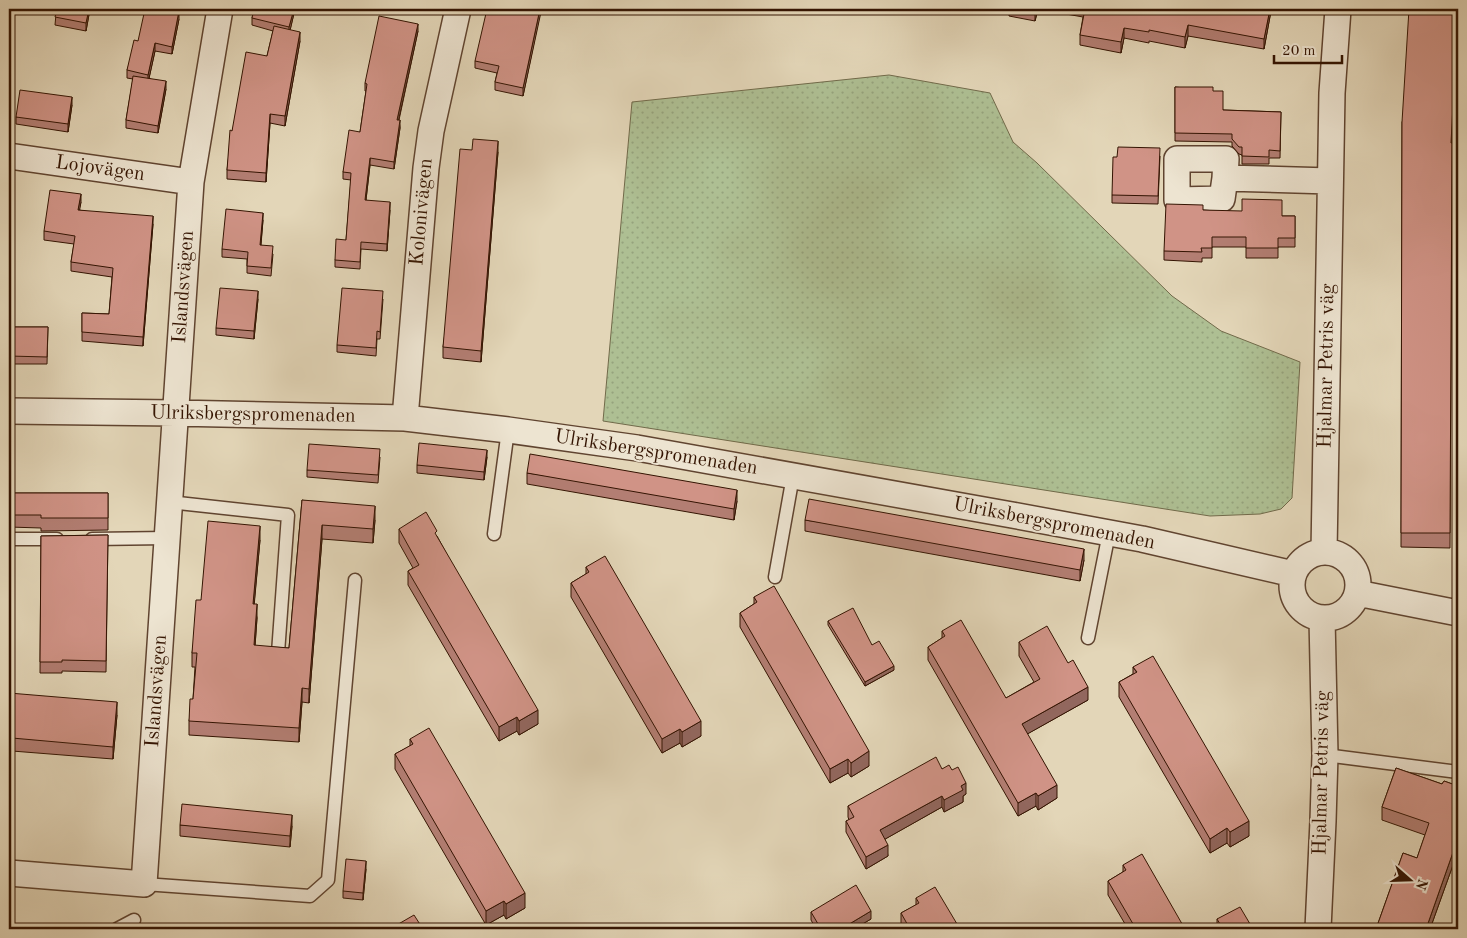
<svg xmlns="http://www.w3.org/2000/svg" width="1467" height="938" viewBox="0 0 1467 938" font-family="'Old Standard TT',serif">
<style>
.grass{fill:url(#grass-dots);stroke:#716a4a}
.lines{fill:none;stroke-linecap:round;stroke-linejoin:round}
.lane-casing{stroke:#604430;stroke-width:15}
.street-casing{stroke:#604430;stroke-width:28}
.lane{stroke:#ede4d1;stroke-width:12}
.street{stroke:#ede4d1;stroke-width:25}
.wall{fill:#b37e73;stroke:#341402}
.shaded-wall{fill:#92675e;stroke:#341402}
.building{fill:#d09386;stroke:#341402}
.labels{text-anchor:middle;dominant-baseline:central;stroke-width:4;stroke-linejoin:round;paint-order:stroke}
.street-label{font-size:20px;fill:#341402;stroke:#ede4d1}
</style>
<defs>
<pattern id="grass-dots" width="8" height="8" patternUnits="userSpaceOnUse" patternTransform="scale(1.25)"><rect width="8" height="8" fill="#aebf93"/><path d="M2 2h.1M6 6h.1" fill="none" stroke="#96a37d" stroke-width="1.8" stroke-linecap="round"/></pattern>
</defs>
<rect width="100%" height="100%" fill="#e3d6b8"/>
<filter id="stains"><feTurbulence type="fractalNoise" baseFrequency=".004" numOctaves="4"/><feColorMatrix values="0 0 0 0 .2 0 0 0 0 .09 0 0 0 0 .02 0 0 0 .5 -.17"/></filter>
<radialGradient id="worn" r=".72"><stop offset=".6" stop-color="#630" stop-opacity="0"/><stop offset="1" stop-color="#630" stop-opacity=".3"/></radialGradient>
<path class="grass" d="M889 75 990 93 1013 142 1037 163 1172 296 1221 331 1300 362 1292 498 1281 509 1260 514 1210 516 603 421 632 102Z"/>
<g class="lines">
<g class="lane-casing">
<path id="lane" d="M169 502 288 515 278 653
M494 534 508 430
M9 539H57
M92 539 167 538
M775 577 793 476
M1088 638 1109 533
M1325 755 1458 772
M144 884 310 896 328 880 355 580
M117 929 134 920"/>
</g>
<g class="street-casing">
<path id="street" d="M9 156 191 182
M1225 178 1222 199 1177 200V159H1226L1225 178 1330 181
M9 411 175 413 405 418 508 430 637 448 1012 515 1142 539 1293 574
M405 418 426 168 431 131 458 9
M1324 552 1332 93 1338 9
M1292 585a33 33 0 1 1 66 0a33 33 0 1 1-66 0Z
M1357 593 1458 613
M9 873 144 884 191 182 220 9
M1318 929 1323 821 1325 755 1322 618"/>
</g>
<use href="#lane" class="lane"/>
<use href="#street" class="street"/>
</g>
<path class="wall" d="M9 9H16L15 14 9 12Z
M54 9H90L86 31 55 25 56 14 54 13Z
M254 9H295L290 30 300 41 285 126 270 123 266 182 227 179V170L232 131 267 56 273 31 252 25V18Z
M541 9 523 96 495 90V82L497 73 475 68V61Z
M944 9H961V11Z
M997 9H1271V11L1264 49 1188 36 1185 48 1149 41V43L1124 38 1121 53 1080 45V35L1083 17 1038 9 1035 21 1009 16V13L997 11Z
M1458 9V32L1452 143 1450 548 1401 547 1402 122Z
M179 19 172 54 155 51 149 78 166 89 158 133 126 128V120L133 79 127 78V70L138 41Z
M418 31 399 120 400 128 394 169 370 165 366 200 390 210 387 251 361 249 360 269 335 267V260L346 240 351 180 343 179V172L360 132 366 91H365V83Z
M1175 87 1213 91 1223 110 1281 112 1280 158H1269V164H1242V155L1239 154 1232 146V142L1175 141Z
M72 105 68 132 16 124V117Z
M472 150 498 152 481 362 443 358V347Z
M1160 156 1158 204 1112 203V195Z
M81 202 79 210 153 224 143 346 82 341V313L109 314 112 277 71 271V262L74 244 44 240V231Z
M1203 210 1282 216H1295V247H1278V258H1246V247H1212V258H1202V262L1164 260V251Z
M263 220 261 245 273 254 271 276 247 273V259L222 257V249Z
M258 299 254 339 216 335V328Z
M383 299 380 339H377L376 356 337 352V345Z
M9 327H48L47 364H9Z
M380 457 378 483 307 477V470Z
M487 457 484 480 417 473V465Z
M527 473 737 501 734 520 527 484Z
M9 493H108V530L41 531V528L9 527Z
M302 500 375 520 373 543 322 539 309 703 302 702 299 742 189 735V721L193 699 195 667H192V653L201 600 260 540 254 604 257 618 255 646 289 648Z
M805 520 1084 560 1080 581 805 531Z
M399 529 437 536 538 724 519 735 517 731 499 741 408 585V571L413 568 399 543Z
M108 535 106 672 62 671V673H40L41 536Z
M586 567 701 736 682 747 680 743 662 753 571 597V583L586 574Z
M754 597 869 766 851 777 848 773 830 783 740 627V613L754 604Z
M828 621 872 645 894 670 865 686 828 625Z
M942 631 1006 698 1034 682 1019 656V642L1088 700 1027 734 1057 798 1038 810 1036 806 1018 816 928 660V647L942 638Z
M1133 667 1249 836 1230 847 1227 843 1210 853 1119 697V682L1133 674Z
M9 693 117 715 113 759 12 751Z
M410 739 525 908 506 919 504 915 486 925 395 769V754L410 746Z
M1396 768 1442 784 1444 781 1458 786V851L1430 929H1376L1403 853 1417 858 1425 835 1382 820V807Z
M942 769 952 770 966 794 963 796V802L944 812 942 807 885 839 888 856 866 869 846 832V821L849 820 848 817V806Z
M180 825 292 826 290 847 180 836Z
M1123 865 1185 929H1128L1108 895V881L1123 872Z
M366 869 363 900 343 898V891Z
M916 898 960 929H902L901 927V913L916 905Z
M811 912 871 919 854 929H816L811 920Z
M1217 919 1253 929H1221L1217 923Z"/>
<path class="shaded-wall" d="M89 9H90L86 31V23Z
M294 9H295L289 35V27Z
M540 9H541V12L523 96V88Z
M1036 9H1038L1035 21V11Z
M1270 9H1271V11L1264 49V39Z
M179 11V19L172 54V47Z
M1458 18V32L1451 158V143Z
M418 24V31L397 127V120Z
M1188 25V36L1185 48V37Z
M1124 28V38L1121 53V42Z
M300 32V41L285 126V116Z
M155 43V51L148 83V75Z
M166 81V89L158 133V126Z
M72 97V105L68 132V124Z
M270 114V123L266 182V173Z
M400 120V128L394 169V162Z
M498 141V152L481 362V351Z
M370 158V165L365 208V200Z
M81 194V202L78 219V210Z
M390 202V210L387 251V244Z
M263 213V220L260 253V245Z
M153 216V224L143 346V337Z
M258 291V299L254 339V331Z
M487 450V457L484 480V472Z
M737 490V501L734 520V509Z
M375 506V520L373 543V529Z
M322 525V539L309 703V689Z
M260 526V540L253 618V604Z
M1084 549V560L1080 581V570Z
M257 604V618L254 660V645Z
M894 666V670L865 686V682Z
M1088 687V700L1022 737V724Z
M302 688V702L299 742V728Z
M117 702V715L113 759V747Z
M538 710V724L519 735V721Z
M517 717V731L499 741V727Z
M701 721V736L682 747V732Z
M680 729V743L662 753V739Z
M12 738V751L9 782V770Z
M869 751V766L851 777V763Z
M848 759V773L830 783V769Z
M966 783V794L963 796V802L944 812V800L961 786Z
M1057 785V798L1038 810V796Z
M1036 793V806L1018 816V803Z
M942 796V807L880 842V830Z
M292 815V826L290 847V836Z
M1249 821V836L1230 847V832Z
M1227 828V843L1210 853V839Z
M1458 838V851L1430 929H1426Z
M888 845V856L866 869V857Z
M366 861V869L363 900V893Z
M525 893V908L506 919V904Z
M504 901V915L486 925V911Z
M871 911V919L854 929H841Z"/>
<path class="building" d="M57 9H89L86 23 55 17Z
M145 9H167L179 11 172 47 155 43 148 75 127 70 134 40 138 41Z
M254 9H294L289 27 252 18Z
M487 9H540L523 88 495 82 499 66 475 61Z
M1025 9H1036L1035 11Z
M1085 9H1270L1264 39 1188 25 1185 37 1149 30V32L1124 28 1121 42 1080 35Z
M1409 9H1458L1451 143H1452L1450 533H1401L1402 122Z
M379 16 418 24 397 120H400L394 162 370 158 365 200 390 202 387 244 361 242 360 262 335 260 336 239 346 240 351 173 343 172 349 130 360 132 367 84 365 83Z
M274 26 300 32 285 116 270 114 266 173 227 170 230 130 232 131 246 52 267 56Z
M133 76 166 81 158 126 126 120Z
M1175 87H1213V91H1223V110L1281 112 1280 151 1269 150V157L1242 156V147H1239L1232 139V134L1175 133Z
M20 90 72 97 68 124 16 117Z
M473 139 498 141 481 351 443 347 460 149 472 150Z
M1118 147 1160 148 1158 196 1112 195 1113 157H1117Z
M50 190 81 194 78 210 153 216 143 337 82 332V313L109 314 113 268 71 262 75 236 44 231Z
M1242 199 1282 200V216H1295V238H1278V248H1246V237H1212V248H1201L1202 252 1164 251 1166 204 1203 205V210L1242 211Z
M226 209 263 213 260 245 273 246 271 268 247 266 248 252 222 249Z
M220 288 258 291 254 331 216 328Z
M342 288 383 291 380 332 377 331 376 348 337 345Z
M9 327H48L47 357 9 356Z
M419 443 487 450 484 472 417 465Z
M309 444 380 449 378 475 307 470Z
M530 454 737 490 734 509 527 473Z
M9 493H108V518H41V515H9Z
M809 499 1084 549 1080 570 805 520Z
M302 500 375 506 373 529 322 525 309 689 302 688 299 728 189 721 190 699H193L197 653H192L196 600H201L208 521 260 526 253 604H257L254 645 289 648Z
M426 512 437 531 435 533 538 710 519 721 517 717 499 727 408 571 419 565 399 529Z
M108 535 106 661 62 660V662H40L41 536Z
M605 556 701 721 682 732 680 729 662 739 571 583 589 572 586 567Z
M774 586 869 751 851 763 848 759 830 769 740 613 757 602 754 597Z
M853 608 872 645 879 641 894 666 865 682 828 621Z
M961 620 1006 698 1040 679 1019 642 1047 626 1068 663 1073 660 1088 687 1022 724 1057 785 1038 796 1036 793 1018 803 928 647 945 636 942 631Z
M1153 656 1249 821 1230 832 1227 828 1210 839 1119 682 1137 672 1133 667Z
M9 693 117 702 113 747 12 738 9 770Z
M429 728 525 893 506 904 504 901 486 911 395 754 413 744 410 739Z
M936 757 942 769 949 765 952 770 958 767 966 783 961 786 963 790 944 800 942 796 880 830 888 845 866 857 846 821 854 817 848 806Z
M1396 768 1442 784 1444 781 1458 786V838L1426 929H1376L1403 853 1417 858 1429 823 1382 807Z
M182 804 292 815 290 836 180 825Z
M1142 854 1185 929H1136L1108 881 1126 870 1123 865Z
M346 859 366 861 363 893 343 891Z
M856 885 871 911 841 929H821L811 912Z
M935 887 960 929H910L901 913 919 903 916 898Z
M1240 907 1253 929H1223L1217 919Z
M414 915 423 929H397L395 926Z
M128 926 130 929H123Z"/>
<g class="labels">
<g class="street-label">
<text transform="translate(100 169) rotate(8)">Lojovägen</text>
<text transform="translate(422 212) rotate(-85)">Kolonivägen</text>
<text transform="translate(184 287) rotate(-86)">Islandsvägen</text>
<text transform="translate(1327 366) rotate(-89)">Hjalmar Petris väg</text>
<text transform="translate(253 415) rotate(1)">Ulriksbergspromenaden</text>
<text transform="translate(656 453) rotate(9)">Ulriksbergspromenaden</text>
<text transform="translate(1054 524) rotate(11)">Ulriksbergspromenaden</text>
<text transform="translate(157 691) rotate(-86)">Islandsvägen</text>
<text transform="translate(1322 773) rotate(-89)">Hjalmar Petris väg</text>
</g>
</g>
<rect width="1467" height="938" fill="none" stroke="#e3d6b8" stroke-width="30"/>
<rect x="10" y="10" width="1447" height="918" fill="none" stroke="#341402" stroke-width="2.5"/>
<rect x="15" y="15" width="1437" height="908" fill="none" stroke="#341402"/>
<g transform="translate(1410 880) rotate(110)" stroke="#ede4d1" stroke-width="4" paint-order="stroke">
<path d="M0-4L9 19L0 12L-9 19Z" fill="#341402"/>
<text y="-8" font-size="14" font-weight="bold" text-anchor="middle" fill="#341402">N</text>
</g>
<path d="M1274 55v8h68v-8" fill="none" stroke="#341402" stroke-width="2.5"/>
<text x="1282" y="55" font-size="15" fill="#341402" stroke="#ede4d1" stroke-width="4" paint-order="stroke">20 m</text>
<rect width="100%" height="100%" filter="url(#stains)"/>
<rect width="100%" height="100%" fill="url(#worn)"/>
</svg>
